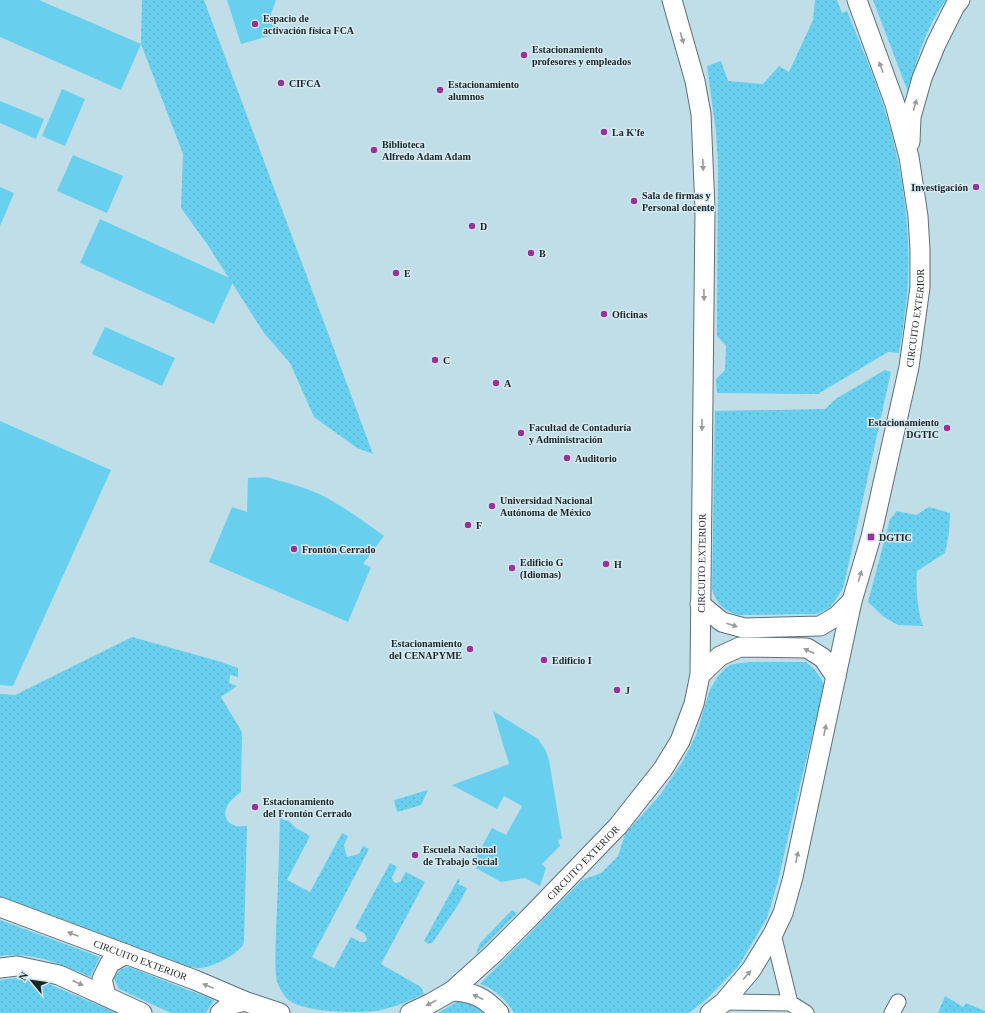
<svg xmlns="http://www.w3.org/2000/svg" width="985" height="1013" viewBox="0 0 985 1013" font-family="'Times New Roman',serif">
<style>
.built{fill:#c0dee8}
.grass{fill:url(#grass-dots)}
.garden{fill:#68d0ee}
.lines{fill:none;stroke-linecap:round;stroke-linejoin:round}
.minor-casing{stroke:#5d7077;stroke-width:17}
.tertiary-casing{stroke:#5d7077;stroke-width:21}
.minor{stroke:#fff;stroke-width:15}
.tertiary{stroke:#fff;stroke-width:19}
.oneway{fill:#999c9e}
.poi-dot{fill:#983296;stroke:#d4e9f0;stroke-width:1.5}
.labels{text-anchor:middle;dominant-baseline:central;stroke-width:3;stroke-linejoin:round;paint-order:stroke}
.poi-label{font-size:10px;font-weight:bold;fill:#1c2427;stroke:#d4e9f0;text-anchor:start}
.street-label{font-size:10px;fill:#1c2427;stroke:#d4e9f0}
</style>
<defs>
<pattern id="grass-dots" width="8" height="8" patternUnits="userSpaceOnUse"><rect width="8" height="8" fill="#68d0ee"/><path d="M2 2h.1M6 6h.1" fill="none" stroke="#5ab2cc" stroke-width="1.8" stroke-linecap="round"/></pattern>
</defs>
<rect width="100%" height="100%" fill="#d4e9f0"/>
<path class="built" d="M0 0H985V1013H0Z"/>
<path class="grass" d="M142 0H204L373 454 357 448 314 417 290 363 264 333 207 244 181 208 183 154 141 44Z
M815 0H837L842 13 847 11C864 53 883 96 893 140 905 186 910 236 908 284 906 307 903 330 899 353L888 352 818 394 717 393 716 379 725 370 726 346 717 336 718 162 716 132 707 66 721 61 728 81 763 84 779 66 789 72 813 20Z
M873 0H946C926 27 916 60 908 92Z
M885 370 891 372 846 576 843 588 837 598 829 608 817 614 739 615C724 611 717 605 712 589L715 411 825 409 837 398Z
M929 507 950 513 949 533 945 553 917 571C916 590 917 608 923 626L898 625 884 617 868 602 890 519 897 511 916 515Z
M132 637 218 661 238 668V677L230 675 229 683 237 686 221 697 242 732 241 792C237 795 232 799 229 803 222 812 225 824 237 826 240 827 244 826 247 826L244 942C241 954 208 970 195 968 172 965 143 952 120 944 80 929 40 914 0 899V694L15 695Z
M749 662H806L814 669 821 678 823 683 824 689 801 781 778 881 767 918 738 967 708 998 689 1013H514C506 999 495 989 480 984L582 880 601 873 618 856 625 834 660 795 683 761 696 735 710 689 719 675 727 667 733 664Z
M428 790 421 805 397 812 394 800Z
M280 814H283V820L289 821 296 828 310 836 287 880 310 892 342 833 348 836 344 845 347 857 359 854 363 846 369 849 312 957 334 968 351 937 360 942H365L367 940 365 934 355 928 390 863 397 867 392 877 393 881 395 883 400 882 406 872 425 882 381 964 421 987 424 994C409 1001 393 1008 376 1011 354 1013 309 1013 290 1001 284 997 279 988 277 981 274 971 276 942 276 930 278 891 279 853 280 814Z
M458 879 460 880 458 884 467 888 460 902 433 942 429 944 424 941Z
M512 910 517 913 476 954 480 943Z
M0 920 100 957 90 977C61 964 33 951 0 956Z
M129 967 214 1000 206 1013H171L119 989 114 978C118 971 121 968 129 967Z
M17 978 44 982 117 1013H0V980Z
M945 996 963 1007 966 1003 985 1011V1013H938Z
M458 1001 476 1005 487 1013H438Z"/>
<path class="garden" d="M0 0H39L141 44 121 90 0 37Z
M227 0H276L271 14 279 33 241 44Z
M62 89 85 99 65 146 42 136Z
M0 101 44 119 36 139 0 123Z
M73 155 123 176 107 213 57 191Z
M0 187 14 193 0 226Z
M100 219 234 280 214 324 80 263Z
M105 327 175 358 162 386 92 354Z
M0 421 111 470 13 686 0 685Z
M266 477C284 482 302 486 319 494 342 505 363 521 384 536L363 564 371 567 348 622 209 562 232 507 247 512 248 478Z
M493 711 538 739 546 751 549 760 562 839 558 840 560 846 542 864 546 868 540 886 525 878 501 882 476 868 479 863 475 859 492 828 506 835 522 806 504 796 497 809 452 785 509 764Z"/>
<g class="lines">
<g class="minor-casing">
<path id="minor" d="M773 934 790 1003
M724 1002 790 1003 806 1013
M892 1013 898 1002"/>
</g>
<g class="tertiary-casing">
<g id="tertiary">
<path d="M910 142 911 117 922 78 936 44 955 6 960 0"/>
<path d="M700 604 722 622 744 628 820 626 837 616 852 601"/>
<path d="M700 675 720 656 740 647 807 648 823 658 836 677"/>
<path id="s1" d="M0 907 195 980 244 1001 280 1013"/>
<path d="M0 968 17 966 59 975 142 1013"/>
<path d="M452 991C473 992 484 997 499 1013"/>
<path d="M106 996 102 979 110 963 126 954"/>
<path d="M220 1013 230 1005 244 1001"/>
<path id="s2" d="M410 1013 431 1003 452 991 492 955 532 915 618 826 663 769 680 741 694 704 700 675 705 209 701 114 695 81 672 0"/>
<path id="s3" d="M710 1013 724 1002 751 970 773 934 783 913 793 877 852 601 871 537 909 367 920 287V250L918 216 909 157 895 104 857 0"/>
</g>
</g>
<use href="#minor" class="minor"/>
<use href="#tertiary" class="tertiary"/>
</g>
<defs><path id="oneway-solid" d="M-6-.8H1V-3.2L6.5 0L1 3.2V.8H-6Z"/></defs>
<g class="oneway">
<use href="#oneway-solid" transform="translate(682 38) rotate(74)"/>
<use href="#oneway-solid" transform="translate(881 67) rotate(-110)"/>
<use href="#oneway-solid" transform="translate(915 105) rotate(-74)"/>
<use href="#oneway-solid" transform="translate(703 165) rotate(88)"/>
<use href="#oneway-solid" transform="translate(704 295) rotate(89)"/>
<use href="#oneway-solid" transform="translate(702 425) rotate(90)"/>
<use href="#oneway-solid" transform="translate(860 576) rotate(-74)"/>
<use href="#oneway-solid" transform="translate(732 625) rotate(17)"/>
<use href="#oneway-solid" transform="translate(809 651) rotate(-155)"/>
<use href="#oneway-solid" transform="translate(825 730) rotate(-78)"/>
<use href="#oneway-solid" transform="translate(797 857) rotate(-78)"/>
<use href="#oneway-solid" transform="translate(73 934) rotate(-159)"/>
<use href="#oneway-solid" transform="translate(747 975) rotate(-49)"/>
<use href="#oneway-solid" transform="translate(78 983) rotate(25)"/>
<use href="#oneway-solid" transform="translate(208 986) rotate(-157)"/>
<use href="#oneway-solid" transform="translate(478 997) rotate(-155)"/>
<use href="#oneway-solid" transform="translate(431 1003) rotate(152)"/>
</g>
<g class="poi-dot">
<circle cx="255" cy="24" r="4"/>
<circle cx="524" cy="55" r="4"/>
<circle cx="281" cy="83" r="4"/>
<circle cx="440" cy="90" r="4"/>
<circle cx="604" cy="132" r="4"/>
<circle cx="374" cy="150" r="4"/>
<circle cx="976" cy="187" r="4"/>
<circle cx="634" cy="201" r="4"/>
<circle cx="472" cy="226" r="4"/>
<circle cx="531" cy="253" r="4"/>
<circle cx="396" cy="273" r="4"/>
<circle cx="604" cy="314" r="4"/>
<circle cx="435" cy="360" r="4"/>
<circle cx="496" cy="383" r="4"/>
<circle cx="947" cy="428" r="4"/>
<circle cx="521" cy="433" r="4"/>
<circle cx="567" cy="458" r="4"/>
<circle cx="492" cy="506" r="4"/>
<circle cx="468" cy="525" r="4"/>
<rect x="867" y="533" width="8" height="8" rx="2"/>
<circle cx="294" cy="549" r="4"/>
<circle cx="606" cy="564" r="4"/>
<circle cx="512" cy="568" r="4"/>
<circle cx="470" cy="649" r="4"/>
<circle cx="544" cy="660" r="4"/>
<circle cx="617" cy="690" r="4"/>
<circle cx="255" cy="807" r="4"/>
<circle cx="415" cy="855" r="4"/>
</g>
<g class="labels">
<g class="poi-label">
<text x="263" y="18">Espacio de<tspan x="263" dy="12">activación física FCA</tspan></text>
<text x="532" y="49">Estacionamiento<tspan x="532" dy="12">profesores y empleados</tspan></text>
<text x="289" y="83">CIFCA</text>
<text x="448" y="84">Estacionamiento<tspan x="448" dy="12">alumnos</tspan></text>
<text x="612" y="132">La K'fe</text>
<text x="382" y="144">Biblioteca<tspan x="382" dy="12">Alfredo Adam Adam</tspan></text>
<text x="968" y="187" text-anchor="end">Investigación</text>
<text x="642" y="195">Sala de firmas y<tspan x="642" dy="12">Personal docente</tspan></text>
<text x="480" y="226">D</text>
<text x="539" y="253">B</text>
<text x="404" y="273">E</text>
<text x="612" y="314">Oficinas</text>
<text x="443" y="360">C</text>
<text x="504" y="383">A</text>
<text x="939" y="422" text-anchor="end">Estacionamiento<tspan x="939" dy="12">DGTIC</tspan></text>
<text x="529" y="427">Facultad de Contaduría<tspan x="529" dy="12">y Administración</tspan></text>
<text x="575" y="458">Auditorio</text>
<text x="500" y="500">Universidad Nacional<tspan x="500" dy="12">Autónoma de México</tspan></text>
<text x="476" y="525">F</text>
<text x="879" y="537">DGTIC</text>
<text x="302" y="549">Frontón Cerrado</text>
<text x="520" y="562">Edificio G<tspan x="520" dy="12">(Idiomas)</tspan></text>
<text x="614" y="564">H</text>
<text x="462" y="643" text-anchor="end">Estacionamiento<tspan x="462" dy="12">del CENAPYME</tspan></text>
<text x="552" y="660">Edificio I</text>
<text x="625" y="690">J</text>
<text x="263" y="801">Estacionamiento<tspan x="263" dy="12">del Frontón Cerrado</tspan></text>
<text x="423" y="849">Escuela Nacional<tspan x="423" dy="12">de Trabajo Social</tspan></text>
</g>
<g class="street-label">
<text stroke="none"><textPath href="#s3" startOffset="735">CIRCUITO EXTERIOR</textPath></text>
<text stroke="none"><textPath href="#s2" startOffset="568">CIRCUITO EXTERIOR</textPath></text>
<text stroke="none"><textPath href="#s2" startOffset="231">CIRCUITO EXTERIOR</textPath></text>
<text stroke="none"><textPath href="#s1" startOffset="150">CIRCUITO EXTERIOR</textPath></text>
</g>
</g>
<g transform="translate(32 981) rotate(299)" stroke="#d4e9f0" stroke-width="3" paint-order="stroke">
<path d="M0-3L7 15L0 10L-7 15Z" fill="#1c2427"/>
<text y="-6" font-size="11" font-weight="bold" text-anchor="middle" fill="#1c2427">N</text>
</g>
</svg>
